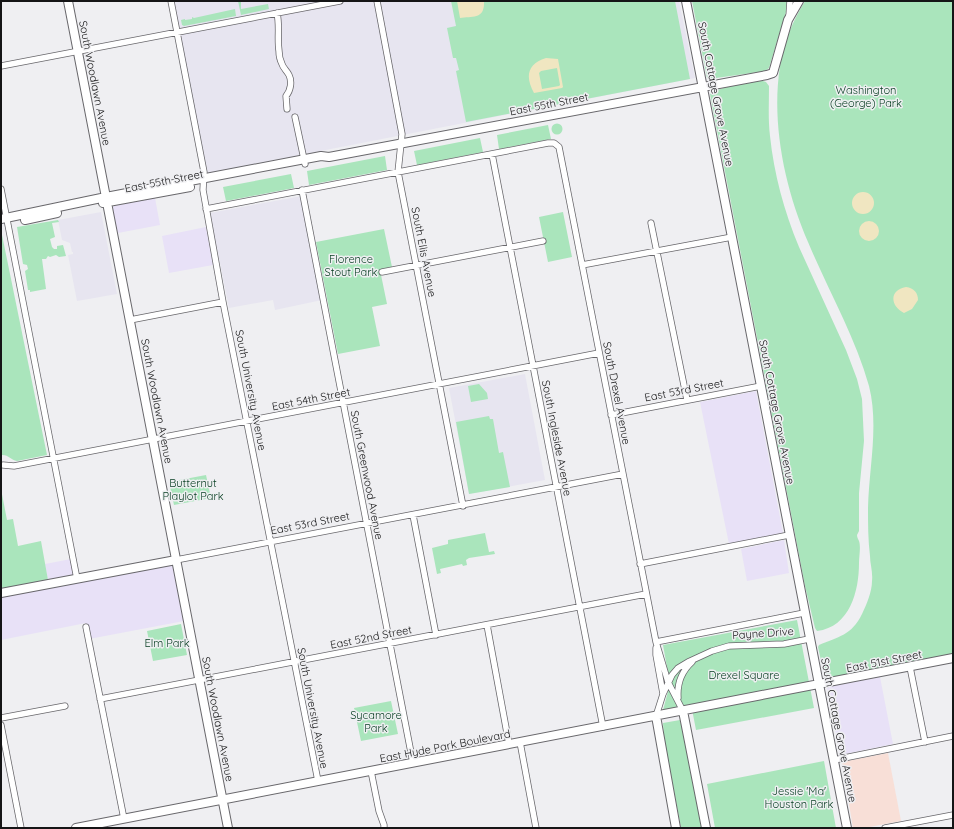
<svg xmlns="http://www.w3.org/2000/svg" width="954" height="829" viewBox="0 0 954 829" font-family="Quicksand,sans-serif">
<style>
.commercial{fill:#e8e1f7}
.industrial{fill:#f8dfd7}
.built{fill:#e7e5f0}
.green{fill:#aae5bc}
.sand{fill:#f0e6c1;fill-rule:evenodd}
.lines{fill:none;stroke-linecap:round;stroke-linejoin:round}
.street-casing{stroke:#68676b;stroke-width:7}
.secondary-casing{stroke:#68676b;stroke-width:10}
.street{stroke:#fff;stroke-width:5.5}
.secondary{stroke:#fff;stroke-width:8}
.labels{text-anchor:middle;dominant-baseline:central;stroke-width:3;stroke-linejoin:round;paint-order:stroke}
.street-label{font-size:11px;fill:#151516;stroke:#efeff2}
.park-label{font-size:11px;fill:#033b1e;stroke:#efeff2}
</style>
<rect width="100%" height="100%" fill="#efeff2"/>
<path class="commercial" d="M155 198 160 225 118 233 112 210 114 206Z
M206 227 213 265 169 273 162 236Z
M756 391 783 533 729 544 700 402Z
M784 540 789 573 747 581 741 549Z
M71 559 75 577 172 559 184 621 89 639 86 623 1 640V589L48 580 45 564Z
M880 677 893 744 840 755 827 687Z"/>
<path class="industrial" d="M888 753 901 821 864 828H853L842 762Z"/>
<path class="built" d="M171 1H679L695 78 208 173Z
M302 196 322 300 275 310 273 300 229 308 210 213Z
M101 212 117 294 77 301 68 255 73 254V252H72L70 243 62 240 58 220Z
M525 374 545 480 469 494 449 388Z"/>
<path class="green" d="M238 1 241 2V9L268 4 269 9 241 15Z
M451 1H675L690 79 466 122 456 71 459 70 456 58H453L447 28 456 26Z
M692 1H787L786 12 769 68 765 71 709 79 707 78Z
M805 1H953V654L830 678 825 676 824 674 818 647 819 645C838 637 852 635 862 614 867 604 872 591 872 581 873 572 870 564 870 556 868 540 868 524 868 508 869 467 879 426 869 386 855 336 828 290 808 242 785 189 771 124 780 66 783 43 793 21 805 1Z
M235 9 236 16 184 26 182 25 181 20 185 19V20L192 19V17L194 18Z
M763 81 766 82 769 86C769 103 768 119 770 136 774 174 784 211 799 247L846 350 857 379 862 399 864 441 859 493V531L857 535C857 537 858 539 859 541 861 547 859 556 859 563 859 591 850 627 817 631L815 628 805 586 710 94C715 88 754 81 763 81Z
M551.5 129a5.5 5.5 0 1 1 11 0a5.5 5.5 0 1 1-11 0Z
M548 125 551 139 499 149 497 135Z
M480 138 483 152 417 165 414 151Z
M385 156 387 170 309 185 307 171Z
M291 174 294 188 226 201 223 187Z
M563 212 572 257 548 262 539 217Z
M58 220 59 222 52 223 55 237 50 239 52 247 54 249H57V246L63 245 66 256 59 257 56 255 50 257 48 256 46 259H42L46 289 30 292V290H28L25 271 28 269 27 265 23 264 17 227Z
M384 229 392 267 380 270 387 304 372 307 380 346 338 354 316 242Z
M1 230 47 455 17 461C11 460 8 454 1 455Z
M479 384 487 393 488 399 471 402 468 386Z
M489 416 490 419H493L499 453 503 452 510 487 469 494 456 422Z
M206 475 211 498 174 505 169 482Z
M1 489 7 520 13 519 18 546 41 541 48 580 1 589Z
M485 533 489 552 494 551 495 554 469 558 466 560 467 565 463 566 462 564 440 569 441 573 437 574 432 548 448 544V540Z
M797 620 814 708 696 730 691 704 663 710 670 684 663 645Z
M181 624 187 655 153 661 147 631Z
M391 701 398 734 361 741 354 708Z
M680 720 684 736 702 828H681L664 738 663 723Z
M824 761 836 828H715L707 784Z"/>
<path class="sand" d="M457 1H484C485 20 472 16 460 18Z
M546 58 558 59 563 87 562 88 534 93C525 77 527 64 546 58ZM557 68 560 85 559 86 542 89 539 73 541 71Z
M852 203a11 11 0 1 1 22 0a11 11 0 1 1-22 0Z
M859 231a10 10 0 1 1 20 0a10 10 0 1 1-20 0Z
M906 287C914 288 918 293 918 300L912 309 904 313C890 306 889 290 906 287Z"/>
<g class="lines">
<g class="street-casing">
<path id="street" d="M171 1 204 172 203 190 223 302 318 781
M377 1 402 134 398 172 463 506
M277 13C280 26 277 38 279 51 279 55 280 60 282 64 283 68 287 71 289 75 292 81 291 90 286 96L287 109
M789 17 790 1
M1 66 340 1
M295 117 305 164
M492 154 603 727
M1 189 77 579
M302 190 413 763
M206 209 548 143H554L559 147 656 642 668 682 683 711
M651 223 687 400
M582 265 732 237
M382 272 543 241
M130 320 223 302
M611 415 761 386
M3 465 14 466 599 353
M413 515 436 635
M176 560 623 474
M640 564 789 535
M487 625 509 744
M86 627 124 819
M656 642 804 613
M656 648V655L663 694 656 716
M910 667 925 742
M663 694 672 675 678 668 688 662 712 651 729 646 784 644 809 639
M678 698C677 684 681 672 692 662
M100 699 646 594
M1 718 65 706
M1 725 21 828
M520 742 536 828
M834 760 953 736
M371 771 379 811 384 825V828
M885 828 953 815"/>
</g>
<g class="secondary-casing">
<path id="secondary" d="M68 1 228 828
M686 1 847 828
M103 203 190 187
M1 219 106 197 321 156 329 157 767 75 773 73 788 20 799 1
M25 220 57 213
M1 593 176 560
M683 711 706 828
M656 716 676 828
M76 828 953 658"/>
</g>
<use href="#street" class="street"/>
<use href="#secondary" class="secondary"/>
</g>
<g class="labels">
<g class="street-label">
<text transform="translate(95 83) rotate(79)">South Woodlawn Avenue</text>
<text transform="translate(716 94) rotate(79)">South Cottage Grove Avenue</text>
<text transform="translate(549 104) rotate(-11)">East 55th Street</text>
<text transform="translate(164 181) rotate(-11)">East 55th Street</text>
<text transform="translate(424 252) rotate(79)">South Ellis Avenue</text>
<text transform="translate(251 390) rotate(79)">South University Avenue</text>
<text transform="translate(684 390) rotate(-11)">East 53rd Street</text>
<text transform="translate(617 393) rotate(79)">South Drexel Avenue</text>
<text transform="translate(311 399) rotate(-11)">East 54th Street</text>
<text transform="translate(157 401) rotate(79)">South Woodlawn Avenue</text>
<text transform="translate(777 412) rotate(79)">South Cottage Grove Avenue</text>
<text transform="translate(557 438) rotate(79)">South Ingleside Avenue</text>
<text transform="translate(367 475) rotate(79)">South Greenwood Avenue</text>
<text transform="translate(310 523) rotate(-11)">East 53rd Street</text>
<text transform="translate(763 633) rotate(-4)">Payne Drive</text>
<text transform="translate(371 637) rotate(-11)">East 52nd Street</text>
<text transform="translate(884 661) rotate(-11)">East 51st Street</text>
<text transform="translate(313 708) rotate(79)">South University Avenue</text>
<text transform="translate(218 719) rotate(79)">South Woodlawn Avenue</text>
<text transform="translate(839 730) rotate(79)">South Cottage Grove Avenue</text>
<text transform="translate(445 746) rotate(-11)">East Hyde Park Boulevard</text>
</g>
<g class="park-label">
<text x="866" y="90">Washington<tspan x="866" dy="13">(George) Park</tspan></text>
<text x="351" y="259">Florence<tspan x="351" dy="13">Stout Park</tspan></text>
<text x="193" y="483">Butternut<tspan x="193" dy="13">Playlot Park</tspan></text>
<text x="167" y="643">Elm Park</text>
<text x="744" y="675">Drexel Square</text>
<text x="376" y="715">Sycamore<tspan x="376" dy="13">Park</tspan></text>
<text x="799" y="791">Jessie 'Ma'<tspan x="799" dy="13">Houston Park</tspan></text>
</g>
</g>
<rect width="954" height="829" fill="none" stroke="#151516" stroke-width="4"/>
</svg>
